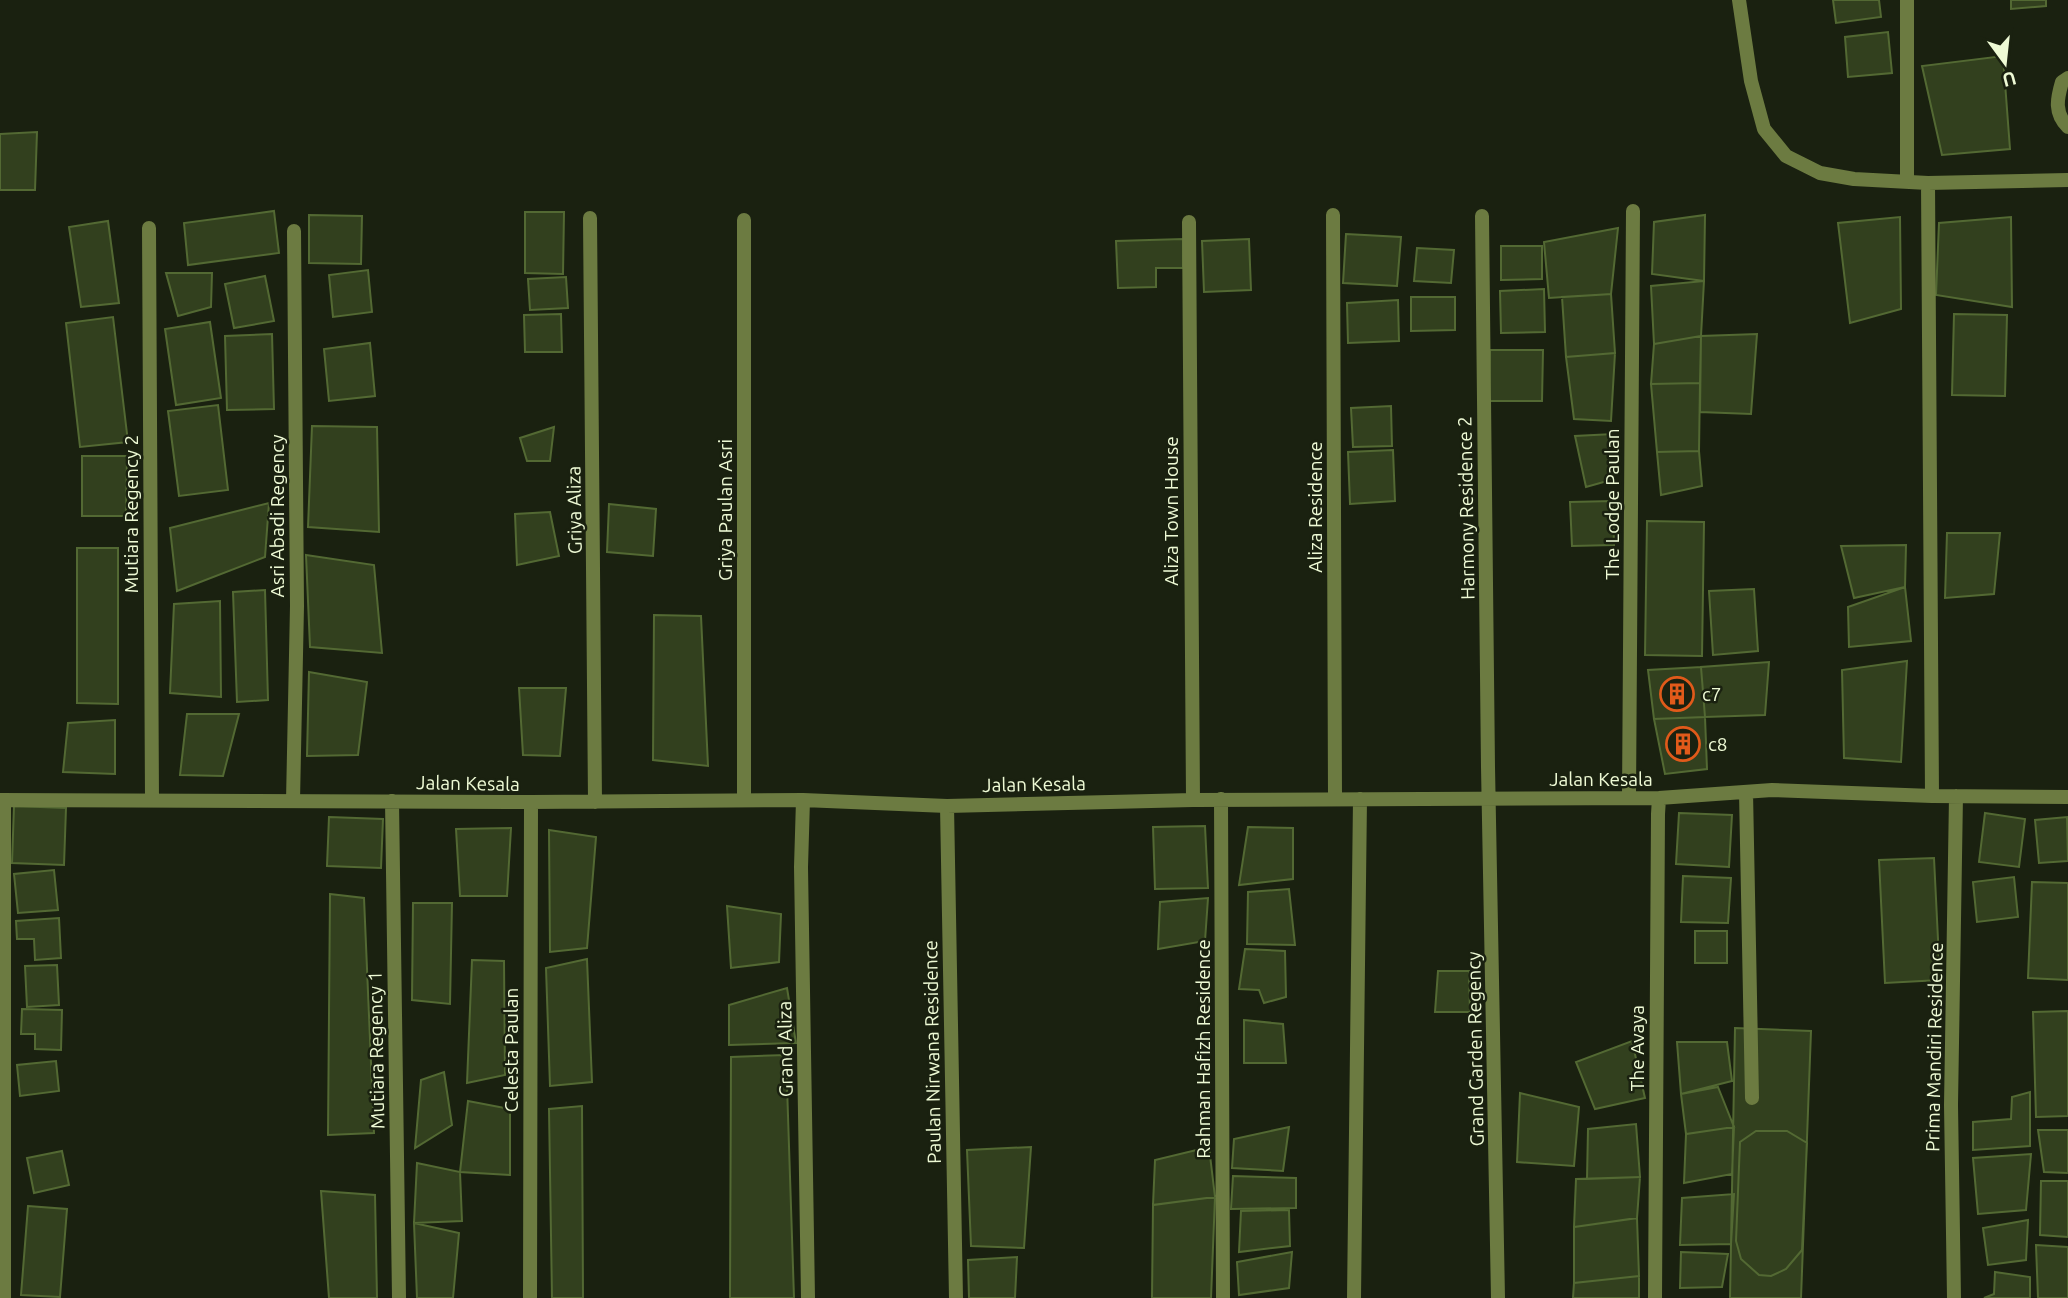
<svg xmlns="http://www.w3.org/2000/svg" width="2068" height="1298" viewBox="0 0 2068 1298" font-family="Ubuntu,sans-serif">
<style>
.building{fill:#32401e;stroke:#536933;stroke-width:2}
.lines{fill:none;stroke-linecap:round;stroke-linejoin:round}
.street{stroke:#6c7b41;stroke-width:14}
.labels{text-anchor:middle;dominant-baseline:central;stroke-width:5;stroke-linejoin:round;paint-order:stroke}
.street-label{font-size:19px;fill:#eefad5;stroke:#1a2110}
.poi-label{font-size:19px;fill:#eefad5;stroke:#1a2110;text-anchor:start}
</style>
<rect width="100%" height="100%" fill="#1a2110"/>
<path class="building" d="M1833 0H1879L1881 17 1836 23Z
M2011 0H2046V6L2011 9Z
M1888 32 1892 73 1848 77 1845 37Z
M2003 56 2010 149 1942 155 1922 66Z
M37 132 35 190H0V134Z
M274 211 279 253 188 265 184 223Z
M525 212H564L563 274 525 273Z
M309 215 362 216 361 264 309 263Z
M1705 215 1704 281 1652 274 1654 222Z
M1900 217 1901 309 1850 323 1838 223Z
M2011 217 2012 307 1936 295 1939 223Z
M108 221 119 303 81 307 69 227Z
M1618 228 1611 294 1549 298 1544 242Z
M1346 234 1401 237 1397 286 1343 283Z
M1183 239V268H1156V287L1118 288 1116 241Z
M1249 239 1251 290 1204 292 1202 241Z
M1501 246H1542V279L1501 280Z
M1417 248 1454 250 1451 283 1414 281Z
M368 270 372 312 333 317 329 275Z
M166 273H212L211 307 178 316Z
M265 276 274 321 234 328 225 284Z
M566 277 568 308 530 310 528 279Z
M1704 281 1701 336 1654 344 1651 286Z
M1544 289 1545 332 1501 333 1500 291Z
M1611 294 1615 353 1566 357 1562 297Z
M1411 297H1455V330L1411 331Z
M1398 300 1399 341 1348 343 1347 303Z
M561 314 562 352H525L524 315Z
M1954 314 2007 315 2005 396 1952 395Z
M113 317 128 442 80 447 66 323Z
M210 322 221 398 176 405 165 329Z
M272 334 274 409 227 410 225 336Z
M1757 334 1751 414 1700 412 1701 336Z
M1701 336 1700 383 1651 384 1654 344Z
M370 343 375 396 329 401 324 349Z
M1490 350H1543L1542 401H1489Z
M1615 353 1611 421 1574 419 1566 357Z
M1700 383 1699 451 1657 452 1651 384Z
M218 405 228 490 179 496 168 411Z
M1391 406 1392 446 1353 447 1351 408Z
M312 426 377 427 379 532 308 527Z
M554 427 550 461H527L520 438Z
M1613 434 1611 480 1586 487 1575 436Z
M1393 450 1395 501 1350 504 1348 452Z
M1699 451 1702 486 1661 495 1657 452Z
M82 456H127L126 516H82Z
M1613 501 1614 545 1572 546 1570 502Z
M269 503 265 557 177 591 170 528Z
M609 504 656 509 653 556 607 552Z
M550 512 559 556 517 565 515 514Z
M1647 521 1704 522 1702 656 1645 655Z
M1947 533H2000L1994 594 1945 598Z
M1906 545 1905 587 1854 598 1841 546Z
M77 548H118V704L77 703Z
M306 555 374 565 382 653 310 647Z
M1905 587 1911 641 1849 647 1848 607Z
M1754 589 1758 651 1713 655 1709 591Z
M265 590 268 700 237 702 233 592Z
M220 601 221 697 170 693 174 604Z
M654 615 701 616 708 766 653 760Z
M1907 661 1901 762 1844 758 1842 670Z
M1769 662 1765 715 1705 717 1701 667Z
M1701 667 1705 717 1654 719 1648 670Z
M309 672 367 682 358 755 307 756Z
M519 688H566L560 756 523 755Z
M187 714H239L223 776 180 775Z
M1705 717 1707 769 1665 774 1654 719Z
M115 720V774L63 772 68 723Z
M14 806 66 808 64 865 12 863Z
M1679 813 1732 815 1729 867 1676 864Z
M1985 813 2025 819 2019 867 1979 862Z
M329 817 383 819 381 868 327 866Z
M2067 817 2068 861 2039 863 2035 820Z
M1205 826 1208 888 1155 889 1153 827Z
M1248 827 1293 828V879L1239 885Z
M511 828 507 896H460L456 829Z
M549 830 596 837 587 948 550 952Z
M1934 858 1940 980 1885 983 1879 860Z
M54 870 58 910 18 913 14 874Z
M1683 876 1731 878 1728 923 1681 922Z
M2014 877 2018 917 1977 922 1973 882Z
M2032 882 2068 883V980L2028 978Z
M1289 889 1295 945 1247 944 1248 892Z
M330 894 364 898 374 1133 328 1135Z
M1208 898 1205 941 1158 949 1160 902Z
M413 903H452L450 1004 412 1000Z
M727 906 781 914 779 962 731 968Z
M59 918 61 958 35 960 34 939H17L16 921Z
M1695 931H1727V963H1695Z
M1245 949 1285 951 1286 997 1264 1003 1259 990 1239 989Z
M587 959 592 1082 550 1086 546 968Z
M472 960 504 961 505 1075 467 1083Z
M57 965 59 1005 27 1007 25 966Z
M1438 971H1469L1470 1012H1435Z
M787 988 796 1043 729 1045V1005Z
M22 1009 62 1010 61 1050 35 1049V1034H21Z
M2068 1011V1116L2036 1117 2033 1012Z
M1244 1020 1283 1024 1286 1063H1244Z
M1735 1028 1811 1031 1801 1298H1730Z
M1632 1041 1645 1098 1595 1109 1576 1062Z
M1677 1042H1727L1732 1081 1681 1094Z
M786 1055 794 1298H730L731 1057Z
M56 1061 59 1091 20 1096 17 1065Z
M444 1072 452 1125 415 1148 421 1080Z
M1718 1087 1734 1127 1686 1134 1681 1094Z
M2030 1092V1146L1973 1150V1122L2011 1119 2012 1097Z
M1520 1093 1579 1107 1574 1166 1517 1162Z
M468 1101 510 1109V1175L460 1172Z
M582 1106 583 1298H552L549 1109Z
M1636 1124 1640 1177 1587 1179 1588 1129Z
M1289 1127 1283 1171 1232 1168 1234 1139Z
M1734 1127 1732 1174 1684 1183 1686 1134Z
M2038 1130H2068V1173L2044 1172Z
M1756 1131H1787L1807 1143 1802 1250 1786 1269 1771 1276 1759 1275 1741 1259 1736 1241 1740 1142Z
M1031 1147 1024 1248 971 1246 967 1150Z
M1209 1147 1215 1197 1153 1205 1155 1160Z
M62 1151 69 1185 34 1193 27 1158Z
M2031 1154 2026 1210 1978 1214 1973 1158Z
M417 1163 460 1172 462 1221 414 1223Z
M1233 1176 1296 1178V1208L1231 1209Z
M1640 1177 1637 1218 1574 1227 1576 1179Z
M2041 1181H2068V1237L2040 1235Z
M321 1191 375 1195 377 1298H329Z
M1734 1194 1731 1244 1680 1245 1682 1198Z
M1215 1197 1211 1298H1152L1153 1205Z
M28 1206 67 1209 60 1297 21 1295Z
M1289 1210 1290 1246 1239 1252 1241 1211Z
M1637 1218 1639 1276 1574 1283V1227Z
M2028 1220 2026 1260 1988 1265 1983 1228Z
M414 1223 459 1233 453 1298H417Z
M2036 1245 2068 1247V1298H2038Z
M1292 1252 1289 1288 1239 1295 1237 1262Z
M1681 1252 1728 1254 1722 1287 1680 1288Z
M1017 1257 1015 1298H969L968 1260Z
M1995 1272 2030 1277V1298H1984L1994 1294Z
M1639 1276V1298H1573L1574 1283Z"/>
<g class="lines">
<path class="street" d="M1739 0 1751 81 1764 129 1786 156 1820 173 1854 179 1928 183 2068 180
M1907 0V182
M2068 78 2062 82C2057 99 2054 113 2068 127
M1928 183 1932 796
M1333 215 1335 799
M1482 216 1488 767 1498 1298
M590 218 595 802
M1189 222 1193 800
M149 228 152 800
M1746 792 1752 1098
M1629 797 1633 211
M1221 799 1223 1298
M0 800 531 802 803 800 947 806 1193 800 1659 798 1772 790 1932 796 2068 797
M744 800V220
M803 800 801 867 808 1298
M293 801 297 606 294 231
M392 801 399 1298
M947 806 956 1298
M4 1298V800
M530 1298 531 802
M1354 1298 1360 799
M1655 1298 1658 814 1659 798
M1954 1298 1951 1105 1956 796"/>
</g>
<defs>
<g id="building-ring" transform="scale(1.75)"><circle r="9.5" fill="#1a2110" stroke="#e15a1a" stroke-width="1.5"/><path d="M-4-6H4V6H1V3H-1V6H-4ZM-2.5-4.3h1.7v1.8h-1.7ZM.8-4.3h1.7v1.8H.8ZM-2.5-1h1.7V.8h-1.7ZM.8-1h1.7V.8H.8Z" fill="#e15a1a"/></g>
</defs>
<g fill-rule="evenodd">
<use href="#building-ring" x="1677" y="694"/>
<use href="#building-ring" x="1683" y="744"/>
</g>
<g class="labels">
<g class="street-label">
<text transform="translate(1612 504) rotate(-90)">The Lodge Paulan</text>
<text transform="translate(1315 507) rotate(-90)">Aliza Residence</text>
<text transform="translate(1466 508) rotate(-91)">Harmony Residence 2</text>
<text transform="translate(574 510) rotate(-91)">Griya Aliza</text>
<text transform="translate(725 510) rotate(-90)">Griya Paulan Asri</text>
<text transform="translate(1171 511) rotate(-90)">Aliza Town House</text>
<text transform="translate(131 514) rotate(-90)">Mutiara Regency 2</text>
<text transform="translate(277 516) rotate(-90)">Asri Abadi Regency</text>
<text x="1601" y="779">Jalan Kesala</text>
<text transform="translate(468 783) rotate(1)">Jalan Kesala</text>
<text transform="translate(1034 784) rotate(-1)">Jalan Kesala</text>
<text transform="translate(1934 1047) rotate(-89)">Prima Mandiri Residence</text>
<text transform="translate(1637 1048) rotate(-90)">The Avaya</text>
<text transform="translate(785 1049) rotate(-91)">Grand Aliza</text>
<text transform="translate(1203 1049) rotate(-90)">Rahman Hafizh Residence</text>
<text transform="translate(1475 1049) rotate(-91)">Grand Garden Regency</text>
<text transform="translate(376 1050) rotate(-91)">Mutiara Regency 1</text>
<text transform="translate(511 1050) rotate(-90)">Celesta Paulan</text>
<text transform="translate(932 1052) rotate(-91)">Paulan Nirwana Residence</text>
</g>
<g class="poi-label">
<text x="1702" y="694">c7</text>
<text x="1708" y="744">c8</text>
</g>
</g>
<g transform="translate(2005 63) rotate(165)" stroke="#1a2110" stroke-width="5" paint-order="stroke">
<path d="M0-5L12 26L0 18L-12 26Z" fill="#eefad5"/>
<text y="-10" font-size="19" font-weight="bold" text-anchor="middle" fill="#eefad5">U</text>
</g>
</svg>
